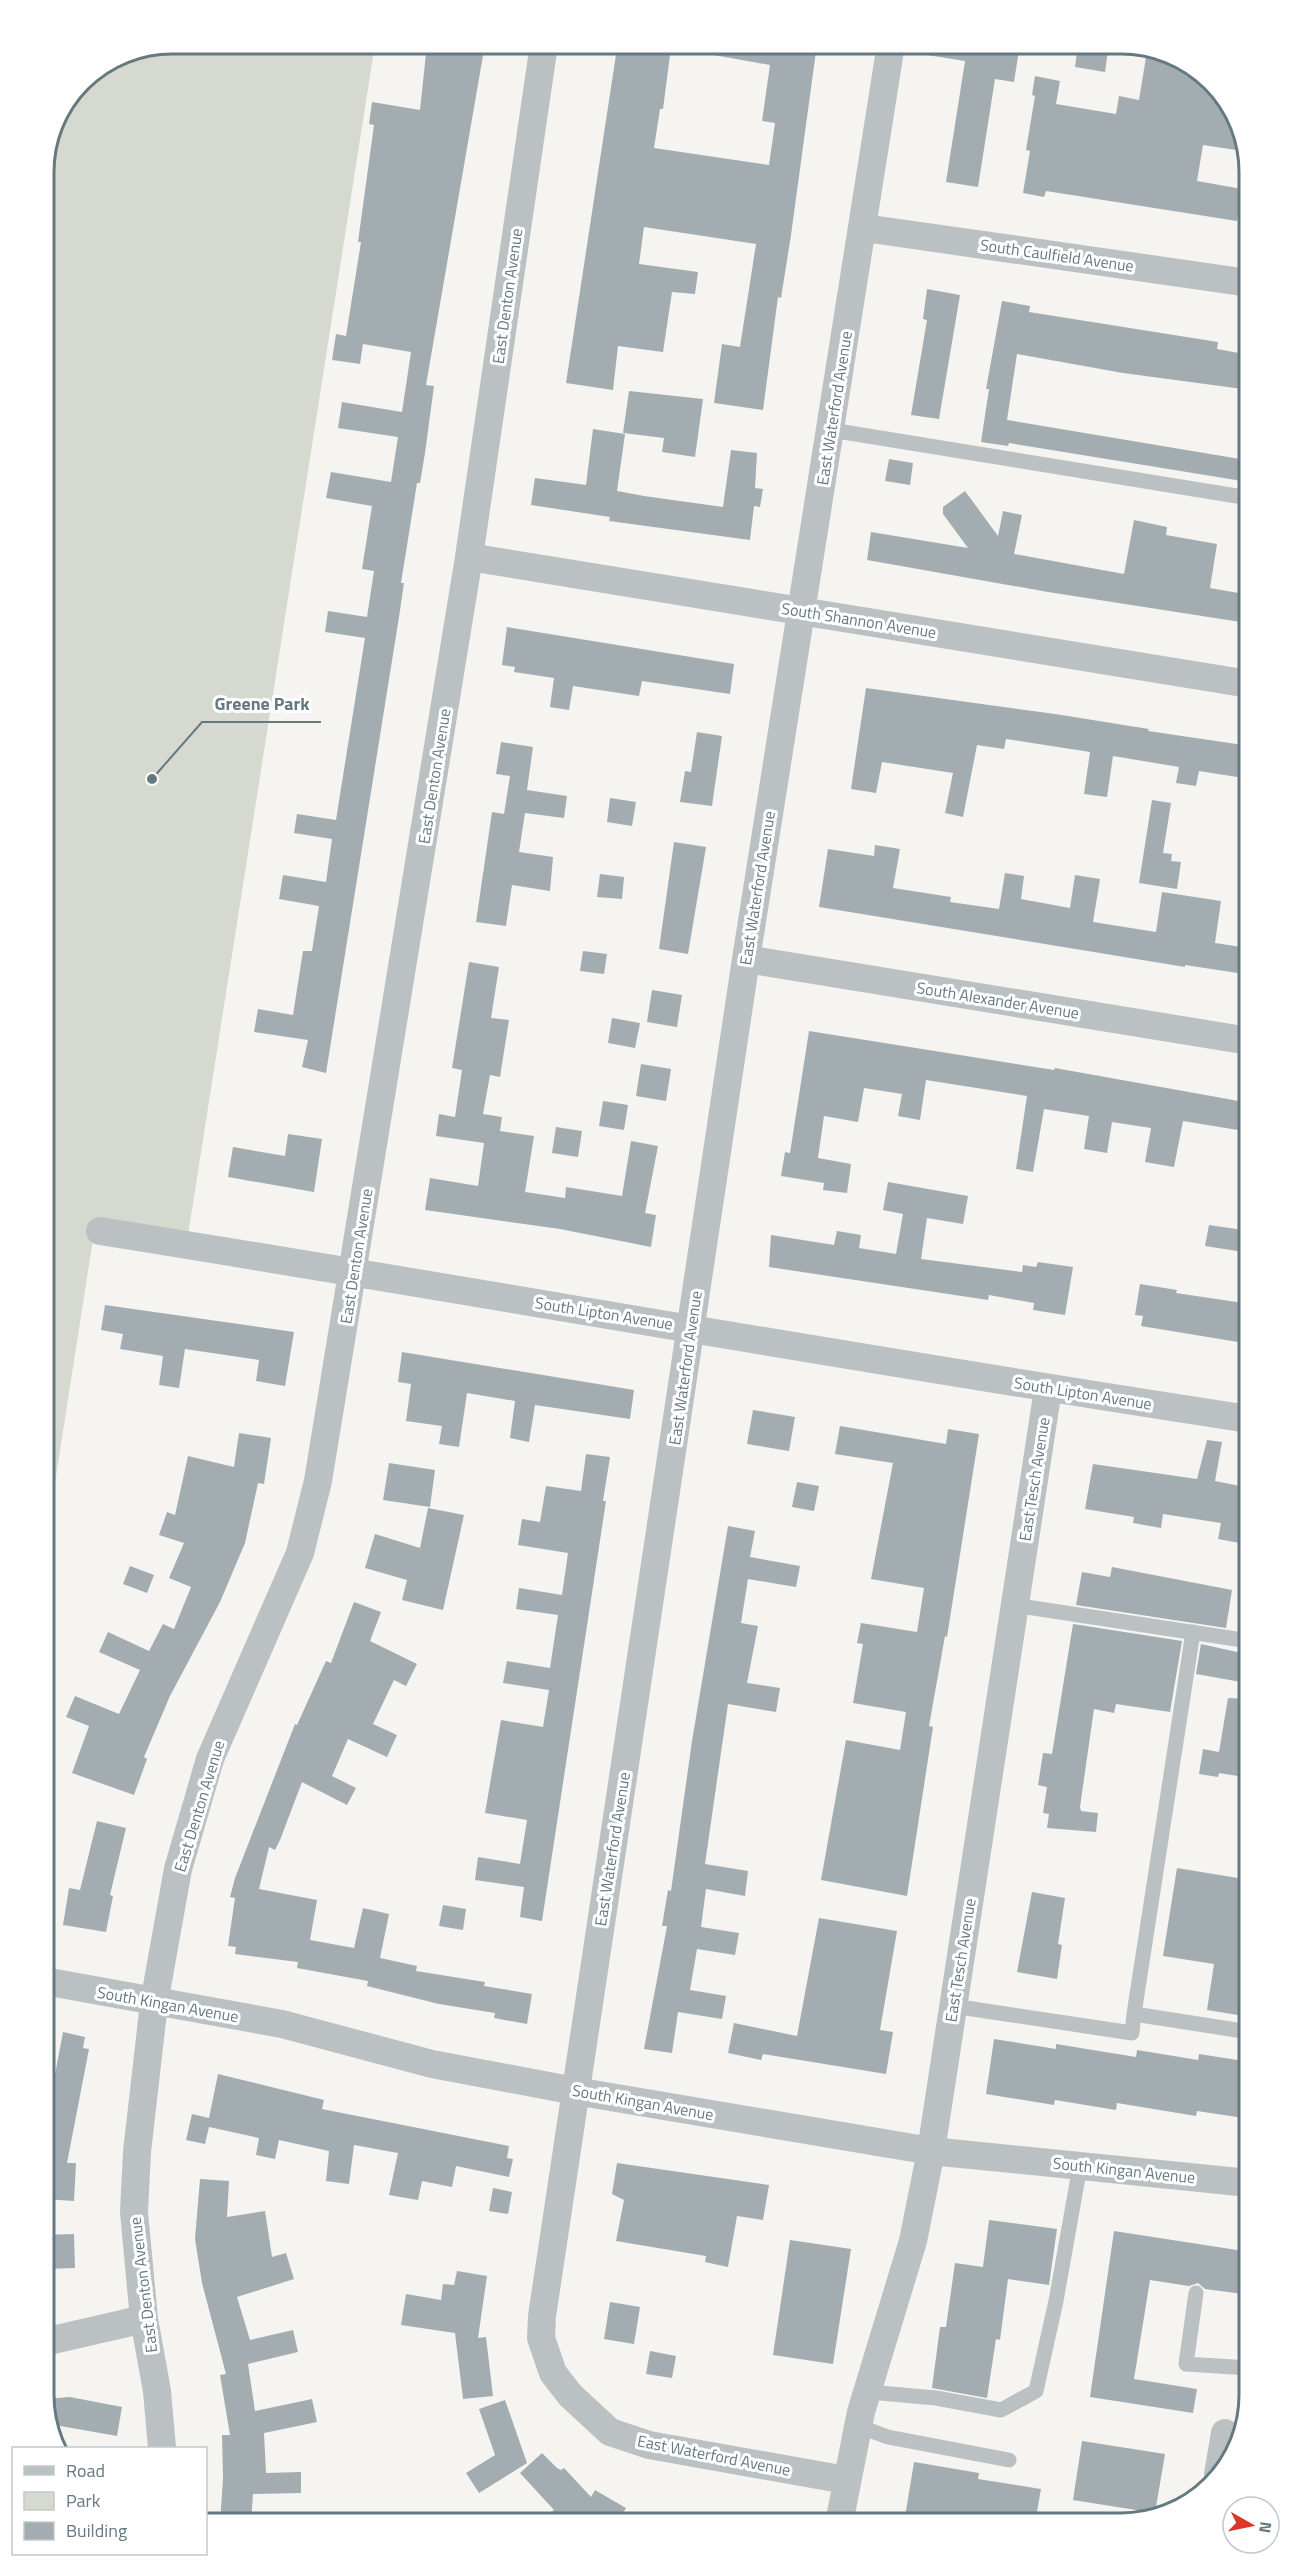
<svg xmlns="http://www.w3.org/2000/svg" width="1293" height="2567" viewBox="0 0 1293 2567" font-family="'Titillium Web',sans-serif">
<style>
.green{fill:#d5d9d0}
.building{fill:#a3adb1}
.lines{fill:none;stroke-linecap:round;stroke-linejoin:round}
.lane{stroke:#bbc1c3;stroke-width:15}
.street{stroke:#bbc1c3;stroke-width:28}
.labels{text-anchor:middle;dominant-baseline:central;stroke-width:6;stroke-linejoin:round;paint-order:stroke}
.street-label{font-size:16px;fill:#657981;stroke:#fff}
.rim{fill:none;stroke:#657981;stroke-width:3}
.leader{fill:none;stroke:#657981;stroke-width:2}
.callout-dot{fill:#657981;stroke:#fff;stroke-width:2}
.callout-label{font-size:18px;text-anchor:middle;font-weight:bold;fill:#657981;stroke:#fff;stroke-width:6;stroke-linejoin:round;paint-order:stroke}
</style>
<rect width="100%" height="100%" fill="#f5f4f1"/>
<path class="green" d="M173 44H375L186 1248 94 1233 44 1553V164L53 123 82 81 123 53Z"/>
<path class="building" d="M427 44H485L426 385 434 386 425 453 420 483H417L401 583H404L399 617 326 1073 302 1067 308 1040 254 1032 258 1009 293 1015 303 951H312L319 906 279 899 283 875 326 882 332 839 294 833 297 814 336 820 365 638 325 632 328 611 367 617 374 571 362 569 372 506 326 498 331 472 391 482 398 437 338 428 342 402 402 412 411 352 363 344 360 364 332 360 336 334 346 336 361 242H358L374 125 369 124 372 102 420 110Z
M709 44H817L791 235 781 298 778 297 763 410 714 403 722 344 740 347 756 244 644 227 639 264 698 272 695 294 672 292 663 352 618 346 613 390 566 383 617 48 670 55 663 109H660L654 148 769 165 775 123 762 121 770 65 708 54Z
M928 44H1020L1014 82 995 79 978 187 946 182 965 61 927 55Z
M1078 44H1109L1105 72 1075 67Z
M1147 51 1199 70 1240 123 1236 150 1203 145 1197 181 1242 189 1237 221 1046 191 1044 197 1023 193 1030 151 1026 150 1035 96 1032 95 1035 76 1060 81 1056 104 1116 114 1119 96 1139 100Z
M927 289 960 295 939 419 911 415 927 320 923 319Z
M1002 301 1030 306 1029 312 1218 342 1217 349 1250 355V390L1123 373 1017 354 1007 420 1246 460 1242 481 1009 443 1008 446 981 442 989 389H986Z
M629 391 703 399 695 457 662 452 664 438 623 433Z
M593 429 625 434 617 491 644 496 723 507 731 450 757 453 755 488 763 489 760 507 754 506 750 540 609 521 610 517 531 505 535 478 586 485Z
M889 459 913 463 910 485 885 481Z
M965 491 998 536 1003 511 1022 515 1014 554 1124 574 1134 520 1167 527 1166 535 1217 544 1210 588 1250 595 1247 623 1048 592 867 560 871 532 968 548 943 514V507Z
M507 627 734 664 730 694 642 681 639 696 573 686 569 710 550 707 554 678 514 672 515 667 502 665Z
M866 688 1055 714 1149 729 1148 731 1250 746V779L1199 771 1196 786 1176 783 1179 767 1113 756 1107 797 1084 794 1090 752 1006 739 1004 749 977 745 963 817 945 813 953 773 882 762 876 793 851 789Z
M697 732 722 736 712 806 680 802 685 771 691 772Z
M501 742 533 747 527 790 567 796 564 818 525 813 519 852 553 857 550 891 512 885 506 926 476 922 492 812 504 814 510 776 496 774Z
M610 798 636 802 632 826 607 822Z
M1152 800 1171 803 1163 853 1172 854 1171 861 1181 862 1177 889 1139 883Z
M674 842 706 847 688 954 659 949Z
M875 845 900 849 893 888 951 897 950 902 999 909 1005 873 1024 876 1021 899 1070 908 1075 875 1100 879 1093 922 1156 932 1162 892 1221 901 1215 943 1248 948 1244 974 1185 965V967L819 907 828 849 874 856Z
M600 874 624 877 622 899 597 897Z
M583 951 607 954 604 974 580 971Z
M469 962 499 967 491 1018 509 1020 500 1077 490 1075 483 1114 502 1117 500 1131 534 1136 525 1192 565 1198 566 1187 622 1196 631 1141 658 1146 645 1213 656 1215 651 1247 560 1229 425 1210 430 1178 478 1186 484 1143 436 1136 439 1114 455 1117 462 1070 452 1068Z
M652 990 682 995 677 1027 647 1022Z
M612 1018 640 1023 635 1048 608 1043Z
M809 1031 1054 1070 1055 1068 1250 1103V1132L1183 1121 1174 1167 1145 1162 1151 1128 1112 1122 1107 1153 1084 1149 1089 1116 1044 1109 1033 1172 1016 1169 1027 1096 926 1080 920 1120 898 1116 902 1094 864 1088 858 1122 824 1116 818 1158 851 1164 847 1193 823 1190 824 1183 781 1176 785 1152 790 1153Z
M641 1064 671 1069 666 1101 636 1096Z
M603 1101 628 1105 624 1130 599 1126Z
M556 1127 582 1131 578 1157 552 1153Z
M288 1134 322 1139 314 1192 228 1177 233 1147 285 1156Z
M888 1182 968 1196 963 1224 927 1218 921 1259 1022 1272 1023 1265 1036 1267 1038 1262 1073 1267 1065 1315 1033 1310 1034 1303 989 1295 988 1300 769 1267 771 1235 834 1245 837 1231 861 1235 859 1248 896 1254 903 1214 883 1210Z
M1209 1225 1250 1231V1253L1205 1246Z
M1140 1284 1177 1290 1176 1293 1250 1304V1344L1141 1326 1143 1316 1135 1315Z
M105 1305 294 1332 285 1386 256 1381 259 1360 185 1349 179 1388 159 1385 163 1356 120 1349 123 1334 101 1330Z
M402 1352 634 1390 630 1419 535 1405 529 1442 510 1438 515 1401 467 1393 459 1447 439 1444 442 1426 406 1421 411 1384 398 1382Z
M753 1410 795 1417 789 1451 747 1444Z
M840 1426 946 1444 948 1429 979 1434 947 1637 945 1636 929 1726 933 1727 907 1896 821 1880 846 1740 900 1750 906 1712 853 1703 863 1644 857 1643 861 1623 917 1632 924 1588 871 1579 893 1463 835 1454Z
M239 1433 271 1438 264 1484 258 1483 245 1543 220 1602 170 1696 144 1757 147 1759 134 1795 72 1773 89 1726 66 1717 75 1696 119 1714 140 1670 99 1652 108 1632 149 1651 163 1624 174 1629 191 1587 169 1578 184 1543 159 1535 167 1512 175 1515 188 1456 234 1467Z
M1207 1440 1222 1442 1215 1481 1250 1488V1545L1218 1539 1221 1523 1163 1514 1161 1528 1133 1523 1134 1517 1085 1509 1093 1464 1197 1479Z
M586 1454 610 1457 603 1501H606L542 1921 520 1917 524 1887 475 1880 478 1857 520 1864 527 1820 485 1813 501 1720 543 1727 549 1690 503 1683 507 1661 550 1668 558 1615 516 1609 519 1588 562 1595 568 1553 518 1545 522 1519 540 1522 546 1486 581 1491Z
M389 1463 435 1470 430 1507 383 1500Z
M797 1482 819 1486 814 1511 792 1507Z
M428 1508 464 1515 443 1610 402 1600 407 1580 365 1568 375 1534 420 1548Z
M728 1526 755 1531 750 1557 800 1566 796 1587 748 1579 741 1623 758 1626 747 1683 780 1688 776 1712 728 1704 705 1864 748 1871 745 1896 706 1889 701 1927 739 1933 735 1955 697 1949 690 1990 726 1996 722 2019 678 2012 672 2053 644 2049 667 1926H662L668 1890 671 1891 692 1741Z
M130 1566 154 1575 147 1593 123 1584Z
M1112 1567 1232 1590 1226 1628 1076 1605 1082 1572 1110 1577Z
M354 1602 381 1612 370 1641 417 1664 406 1686 394 1680 373 1724 397 1735 387 1757 348 1739 332 1776 356 1788 347 1805 302 1782 280 1840 275 1850 269 1847 259 1889 317 1900 310 1940 354 1948 363 1908 389 1914 380 1958 417 1966 416 1971 485 1982 484 1986 532 1994 527 2024 494 2018 495 2013 439 2004 367 1986 368 1981 297 1968 298 1962 235 1954 236 1947 228 1946 235 1898 230 1897 235 1878 295 1724 297 1725 326 1661 331 1663Z
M1073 1624 1182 1641 1170 1712 1116 1704 1114 1713 1094 1709 1080 1807 1081 1811 1098 1813 1096 1832 1047 1828 1049 1814 1043 1813 1047 1787 1038 1785 1043 1753 1052 1754Z
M1201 1644 1246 1654 1241 1682 1196 1674Z
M1228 1698 1250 1699V1778L1219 1773 1218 1777 1199 1774 1203 1749 1219 1752Z
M97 1821 126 1828 110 1895 113 1896 106 1932 63 1925 69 1888 80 1890Z
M1177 1868 1250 1880V2017L1207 2010 1214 1964 1163 1956Z
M1032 1892 1065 1898 1058 1944 1062 1945 1057 1979 1017 1972Z
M443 1905 466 1909 463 1930 439 1926Z
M819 1918 897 1931 880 2030 893 2032 886 2074 763 2054 761 2060 728 2053 734 2023 797 2036Z
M63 2032 85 2037 83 2048 89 2049 67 2163H76L74 2201 44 2199V2133Z
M994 2039 1056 2049V2044L1136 2057 1137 2050 1198 2060 1199 2054 1250 2062V2119L1197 2111 1196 2116 1117 2103 1116 2110 1055 2100 1054 2105 986 2094Z
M218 2074 324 2100 322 2109 509 2146 507 2158 513 2159 509 2177 456 2166 452 2187 422 2181 418 2200 389 2195 398 2153 354 2145 349 2184 326 2181 329 2151 279 2140 275 2159 256 2155 259 2138 209 2127 205 2144 186 2140 192 2114 209 2118Z
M617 2163 769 2185 763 2220 737 2216 728 2267 705 2262 706 2256 616 2241 624 2200 612 2194Z
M200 2179 229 2181 227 2217 265 2211 272 2257 286 2253 294 2279 237 2297 250 2340 293 2330 298 2352 248 2364 255 2411 312 2399 317 2422 264 2433 266 2473 301 2472V2493L253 2494 251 2523H220L223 2479 222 2435H230L220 2375 226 2374 202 2283 195 2239Z
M493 2188 512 2192 508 2214 489 2211Z
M989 2220 1057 2229 1049 2285 1008 2279 1000 2340 996 2339 987 2398 932 2388 940 2327H946L955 2263 983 2267Z
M1114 2231 1250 2252V2295L1205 2289 1198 2283 1189 2286 1150 2280 1134 2379 1197 2389 1193 2413 1090 2397Z
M74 2234 75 2268 46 2269 44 2235Z
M790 2240 851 2249 833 2364 773 2355Z
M457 2271 487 2276 478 2338 486 2337 493 2396 463 2399 455 2333 401 2325 406 2294 441 2300 443 2284 454 2285Z
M610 2302 640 2307 634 2344 604 2339Z
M650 2351 676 2356 672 2378 646 2374Z
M70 2397 122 2407 117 2436 49 2424 44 2399Z
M505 2400 527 2463 479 2493 466 2473 495 2455 479 2409Z
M1082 2441 1165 2454 1155 2513 1073 2500Z
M542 2453 557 2468 561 2470 564 2468 591 2497 595 2490 626 2508 617 2523H540L554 2510 520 2473Z
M914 2462 979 2473 978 2479 1041 2489 1035 2523H946L905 2517Z"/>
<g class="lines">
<path class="lane" d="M831 430 1249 498
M1014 1605 1249 1641
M1193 1632 1134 2014 1249 2032
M953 2006 1132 2033 1134 2014
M1196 2293 1186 2364 1249 2368
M869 2392 936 2398 1001 2410 1036 2391 1056 2301 1080 2166
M858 2426 888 2437 1009 2460"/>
<path class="street" d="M864 228 1249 283
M469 557 1249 684
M746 959 1249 1041
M100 1231C483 1292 865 1361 1249 1419
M44 1981 282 2024 432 2064 575 2091 931 2151 1249 2183
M44 2342 144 2319
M162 2448 157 2391 144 2319 134 2212 137 2152 154 2003 178 1869 210 1759 300 1553 318 1481 469 557 544 44
M1218 2474 1225 2433
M846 2480 649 2445 610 2432 570 2395 553 2373 541 2338 542 2316 746 959 891 44
M839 2523 861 2412 913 2241 931 2151 1048 1389"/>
</g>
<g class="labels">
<g class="street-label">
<text transform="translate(1057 255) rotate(8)">South Caulfield Avenue</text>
<text transform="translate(507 296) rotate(-82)">East Denton Avenue</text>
<text transform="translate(834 408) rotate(-81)">East Waterford Avenue</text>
<text transform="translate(859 620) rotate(9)">South Shannon Avenue</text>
<text transform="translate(434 776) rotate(-81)">East Denton Avenue</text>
<text transform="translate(757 888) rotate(-81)">East Waterford Avenue</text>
<text transform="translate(998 1000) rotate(9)">South Alexander Avenue</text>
<text transform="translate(356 1256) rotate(-81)">East Denton Avenue</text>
<text transform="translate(604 1313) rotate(9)">South Lipton Avenue</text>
<text transform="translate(685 1368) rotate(-82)">East Waterford Avenue</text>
<text transform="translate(1083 1393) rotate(9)">South Lipton Avenue</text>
<text transform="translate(1034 1479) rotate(-81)">East Tesch Avenue</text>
<text transform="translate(199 1806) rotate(-73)">East Denton Avenue</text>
<text transform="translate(612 1849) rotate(-81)">East Waterford Avenue</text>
<text transform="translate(960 1960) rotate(-81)">East Tesch Avenue</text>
<text transform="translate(168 2004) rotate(10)">South Kingan Avenue</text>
<text transform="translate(643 2102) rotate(10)">South Kingan Avenue</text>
<text transform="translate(1124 2170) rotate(6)">South Kingan Avenue</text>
<text transform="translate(143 2285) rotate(-97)">East Denton Avenue</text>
<text transform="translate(714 2455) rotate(11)">East Waterford Avenue</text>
</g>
</g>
<path d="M0 0H1293V2567H0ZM172 54H1121A118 118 0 0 1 1239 172V2395A118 118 0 0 1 1121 2513H172A118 118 0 0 1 54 2395V172A118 118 0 0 1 172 54Z" fill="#fff" fill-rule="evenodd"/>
<path class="rim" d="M172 54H1121A118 118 0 0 1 1239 172V2395A118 118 0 0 1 1121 2513H172A118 118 0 0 1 54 2395V172A118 118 0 0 1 172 54Z"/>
<path class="leader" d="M152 779L202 722H321"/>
<circle class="callout-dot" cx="152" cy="779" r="6"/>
<g class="callout-label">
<text x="262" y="710">Greene Park</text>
</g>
<rect x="12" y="2447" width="195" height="108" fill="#ffffff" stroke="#c1c9cd" stroke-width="1.5"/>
<rect x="24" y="2466" width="30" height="9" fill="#bbc1c3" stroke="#c1c9cd" stroke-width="1.5"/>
<text x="66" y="2477" font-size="18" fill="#657981">Road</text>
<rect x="24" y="2492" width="30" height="18" fill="#d5d9d0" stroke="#c1c9cd" stroke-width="1.5"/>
<text x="66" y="2507" font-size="18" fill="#657981">Park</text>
<rect x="24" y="2522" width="30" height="18" fill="#a3adb1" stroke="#c1c9cd" stroke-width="1.5"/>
<text x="66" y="2537" font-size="18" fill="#657981">Building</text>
<g transform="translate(1251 2525) rotate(99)"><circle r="28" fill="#ffffff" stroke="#c1c9cd" stroke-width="1.5"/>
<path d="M0-4.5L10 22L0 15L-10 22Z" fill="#da372c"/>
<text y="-9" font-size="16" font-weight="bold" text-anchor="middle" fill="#657981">N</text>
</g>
</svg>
